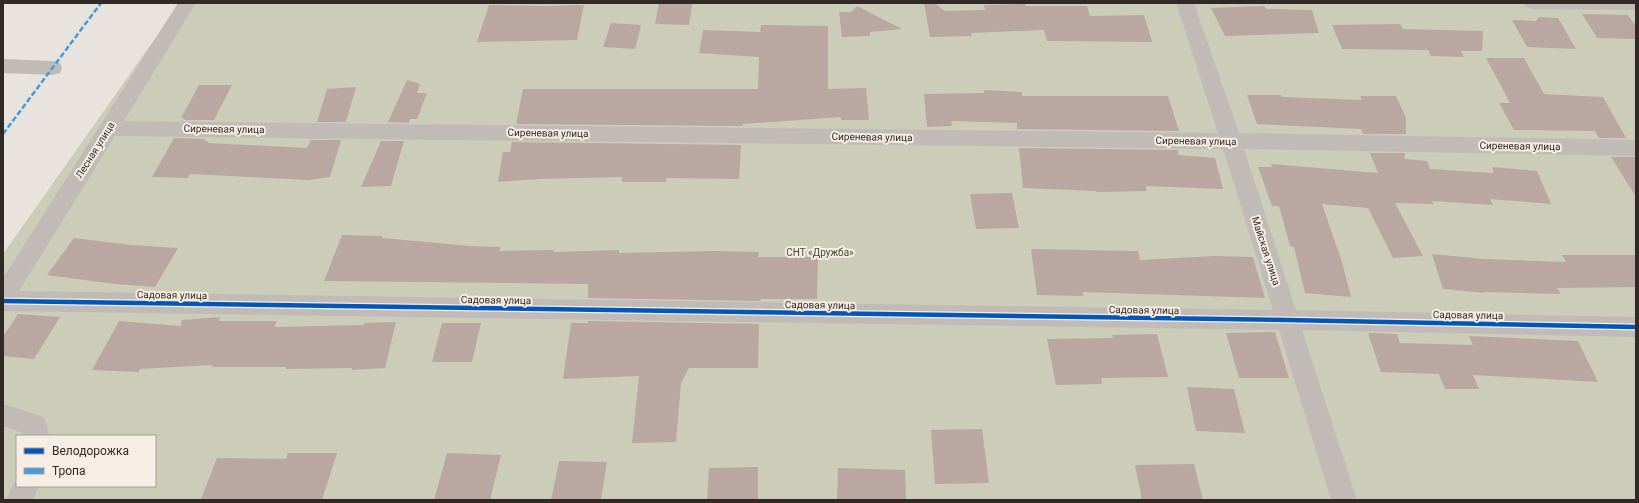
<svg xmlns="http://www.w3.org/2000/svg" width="1639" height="503" viewBox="0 0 1639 503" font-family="Roboto,sans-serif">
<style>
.green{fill:#cbcdb9;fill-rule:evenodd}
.building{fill:#bba7a1}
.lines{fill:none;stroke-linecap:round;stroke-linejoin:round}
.street{fill:#c1bbb7;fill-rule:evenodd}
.quiet{stroke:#3e9ce0;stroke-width:2.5;stroke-dasharray:5.5 2.5;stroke-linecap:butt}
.cycleway-casing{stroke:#f6ede4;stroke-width:7}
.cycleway{stroke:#0057b8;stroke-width:4.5}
.labels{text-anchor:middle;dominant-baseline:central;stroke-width:4;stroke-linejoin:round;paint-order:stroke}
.street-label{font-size:10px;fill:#312926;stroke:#f6ede4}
.park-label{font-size:10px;fill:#434d2d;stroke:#f6ede4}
</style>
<rect width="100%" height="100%" fill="#e9e3de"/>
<path class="green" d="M180 3H1636V500H3V254ZM17 436H155V486H17Z"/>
<path class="building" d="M659 3 692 4 689 25 655 24Z
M924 3H934L945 11 985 10 984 5 1025 4 1026 6H1087L1090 16 1144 15 1152 42 1047 41 1044 30 971 33 972 36 930 37Z
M489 5 545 6 584 5 577 40 477 42Z
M857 6 902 29 870 32V36L842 37 839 12H851Z
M1264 6 1266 9 1312 10 1319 33 1225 36 1211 8Z
M1582 14 1628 15 1636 26V39L1597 38Z
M1539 17 1558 18 1576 49 1527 47 1512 20 1536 21Z
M611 23 641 25 635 49 603 47Z
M1400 24 1403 29 1483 31 1482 51H1461L1464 57 1431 56 1428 50 1342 49 1332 25Z
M761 25 828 26V89L866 88 869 120H841V117L743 124 742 126 516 124 523 89H758L759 57 699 53 703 30 760 32Z
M1486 58H1524L1544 94 1603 97 1626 138H1599L1595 131 1514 130 1499 103H1510Z
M407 80 420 84 417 93H427L417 119H410L409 123 388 122Z
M199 85H232L214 120H184L185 118H181Z
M356 87 346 122H317L327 89Z
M984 90 1022 92V96H1168L1179 131 1017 129V123L951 121 952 126 927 127 924 94 984 93Z
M1247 95H1281L1282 97 1362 100 1360 96H1396L1406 118V134H1363L1361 129 1257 124Z
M174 138 205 139 204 141H208L207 143 307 148 311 140H341L330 177 308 180 190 174 188 178 152 177Z
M381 141H404L391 186 361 187Z
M512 142 741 145 739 179 666 178V182H622V177L539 179 498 182 503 152H510Z
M1019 148 1178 150V155L1215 158 1223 189 1146 186 1147 191 1097 192 1096 191 1023 188Z
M1370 153H1405L1404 159 1427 161 1430 169 1494 173 1492 167 1537 171 1551 204 1490 199 1493 205 1432 201 1434 204 1395 203 1423 256 1393 258 1368 208 1322 204 1342 262 1351 297 1305 293 1294 247 1290 246 1279 206H1272L1258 167H1272L1271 164 1378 173Z
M1611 157H1636V197Z
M1012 193 1019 228 976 229 970 194Z
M342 235 382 236V238L471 246 501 247 499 251 554 250 553 252 619 250V253L713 251 759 252 758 257H818L817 299H761L760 301 588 298V284L324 281Z
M74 238 131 245 178 248 155 287 115 284 47 275Z
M1031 249 1138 251 1140 260 1215 256 1253 257 1265 298 1083 292V296L1037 295Z
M1432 254 1485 259 1566 262 1562 255H1636V287L1557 288 1561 294 1484 292 1485 293 1443 289Z
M18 314 60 317 34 359 3 356V337Z
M220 317 219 321H277L274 327 363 325 364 323 396 322 385 368 352 370V368L286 369V367H212L213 365 140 369 138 372 92 370 119 321 181 326 182 320Z
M588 321 759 324 758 368H689L681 383 676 442 632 443 639 376 563 379 571 323H588Z
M442 323H481L472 362H432Z
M1275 332 1289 378H1239L1226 333Z
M1368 333 1397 334 1400 343 1473 345 1469 336 1578 341 1598 382 1473 375 1479 389H1445L1439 374 1381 372Z
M1157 334 1168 377 1101 378 1102 384 1056 385 1047 339 1113 338 1112 335Z
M1187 387 1234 389 1245 433 1196 431Z
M982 429 989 483 935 484 931 430Z
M288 453H337L322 500 201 499 217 458 286 459Z
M447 453 501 455 490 500H434Z
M559 461 607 462 601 500H551Z
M1194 464 1203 500H1142L1135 465Z
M758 467V500H707L709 468Z
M838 468 905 470 906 500H837Z"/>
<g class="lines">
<path class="street" d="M178 3H196L124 121 1218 133 1176 3H1194L1239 133 1636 140V156L1244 149 1296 310 1636 317V337L1302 330 1357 500H1331L1279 330 3 311V278ZM115 136 1223 149 1273 310 19 291Z
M1523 3H1636V10L1532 9 1526 7Z
M3 59 53 61 60 63 62 68 60 73 53 75 3 73Z
M3 404 44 417 47 425 49 436H23V433L3 426Z
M17 477V486H39L33 500H6Z"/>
<path class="quiet" d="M3 134 101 3"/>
<g class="cycleway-casing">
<path id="cycleway" d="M3 301 1287 320 1636 327"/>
</g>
<use href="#cycleway" class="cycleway"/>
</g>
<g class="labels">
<g class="street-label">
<text transform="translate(224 129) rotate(1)">Сиреневая улица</text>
<text transform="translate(548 133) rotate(1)">Сиреневая улица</text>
<text transform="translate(872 137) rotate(1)">Сиреневая улица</text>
<text transform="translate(1196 141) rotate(1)">Сиреневая улица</text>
<text transform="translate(1520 146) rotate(1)">Сиреневая улица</text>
<text transform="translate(95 150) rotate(-58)">Лесная улица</text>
<text transform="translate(1266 251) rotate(72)">Майская улица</text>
<text transform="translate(172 295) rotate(1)">Садовая улица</text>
<text transform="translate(496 300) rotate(1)">Садовая улица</text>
<text transform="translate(820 305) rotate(1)">Садовая улица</text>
<text transform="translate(1144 310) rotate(1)">Садовая улица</text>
<text transform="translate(1468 315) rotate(1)">Садовая улица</text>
</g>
<g class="park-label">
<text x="820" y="252">СНТ «Дружба»</text>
</g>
</g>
<rect width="1639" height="503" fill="none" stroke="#312926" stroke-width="8"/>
<rect x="16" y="435" width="140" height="52" fill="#f6ede4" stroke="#a79f98"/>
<rect x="24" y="448" width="20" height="6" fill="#0057b8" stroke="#a79f98"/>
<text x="52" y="455" font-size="12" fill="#312926">Велодорожка</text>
<rect x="24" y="468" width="20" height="6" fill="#3e9ce0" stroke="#a79f98"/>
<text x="52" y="475" font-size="12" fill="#312926">Тропа</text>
</svg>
